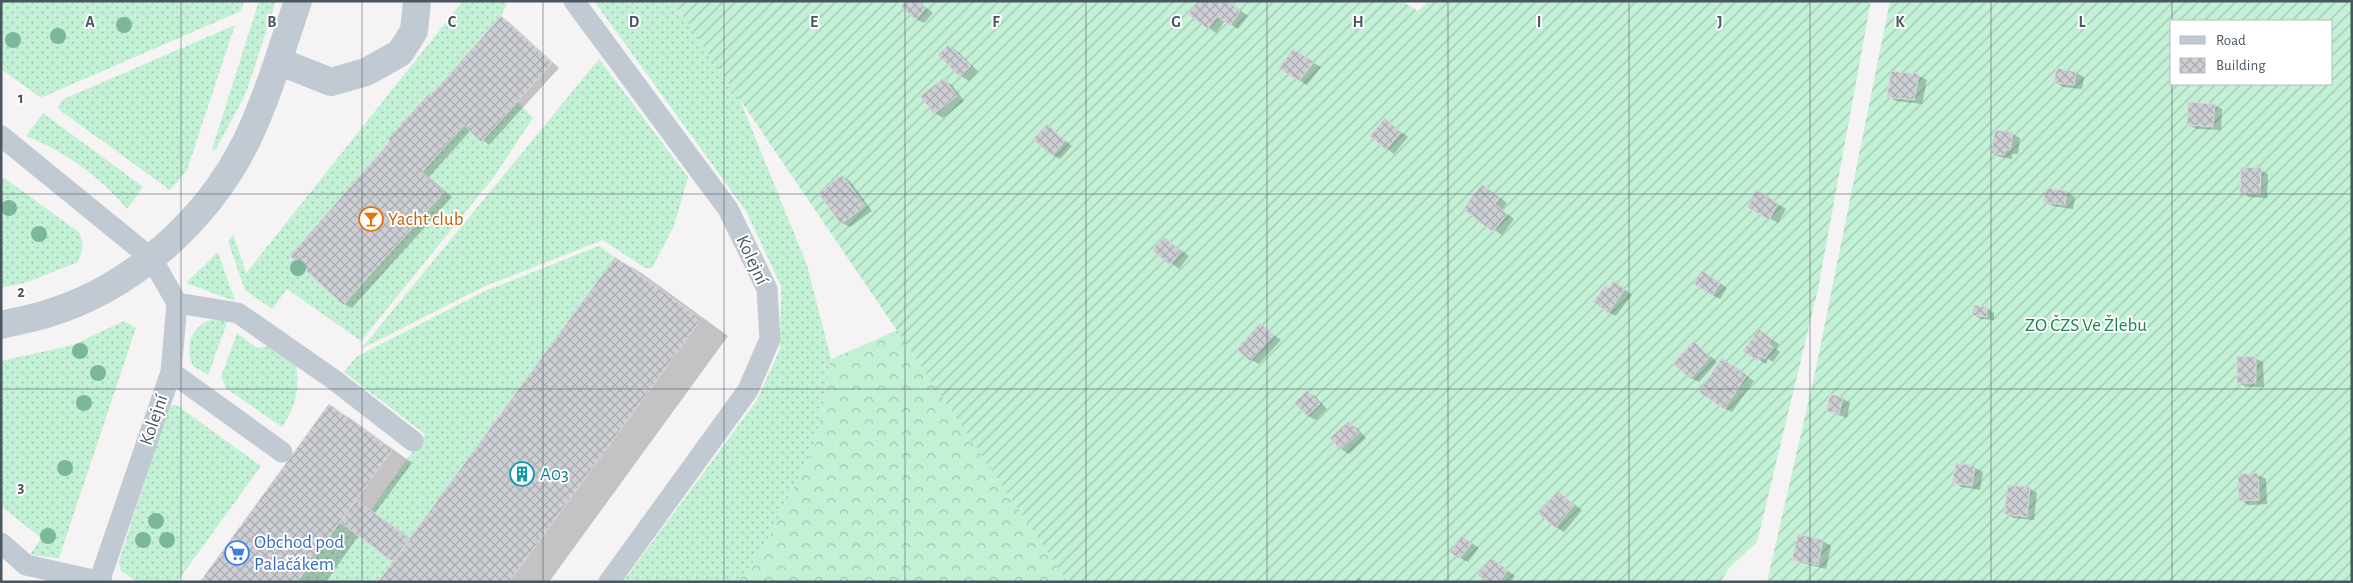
<svg xmlns="http://www.w3.org/2000/svg" width="2353" height="583" viewBox="0 0 2353 583" font-family="'Alegreya Sans',sans-serif">
<style>
.grass{fill:url(#grass-dots)}
.forest{fill:url(#forest-crowns)}
.garden{fill:url(#garden-furrows);fill-rule:evenodd}
.shadow{fill:#0003}
.building{fill:url(#building-cross-hatch);stroke:#d7d9de}
.lines{fill:none;stroke-linecap:round;stroke-linejoin:round}
.service{stroke:#c1cad2;stroke-width:21}
.minor{stroke:#c1cad2;stroke-width:28}
.tree{fill:#7bb799}
.grid{fill:none;stroke:#4a5661;stroke-width:1;stroke-opacity:0.55}
.labels{text-anchor:middle;dominant-baseline:central;stroke-width:4;stroke-linejoin:round;paint-order:stroke}
.food-label{font-size:19px;fill:#c56008;stroke:#fff;text-anchor:start}
.street-label{font-size:19px;fill:#4a5661;stroke:#fff}
.park-label{font-size:19px;fill:#17864f;stroke:#fff}
.culture-label{font-size:19px;fill:#0d838f;stroke:#fff;text-anchor:start}
.shop-label{font-size:19px;fill:#366cbe;stroke:#fff;text-anchor:start}
.grid-label{font-size:16px;text-anchor:middle;font-weight:bold;fill:#4a5661;stroke:#fff;stroke-width:4;stroke-linejoin:round;paint-order:stroke}
</style>
<defs>
<pattern id="grass-dots" width="8" height="8" patternUnits="userSpaceOnUse" patternTransform="scale(1.25)"><rect width="8" height="8" fill="#c3f1d5"/><path d="M2 2h.1M6 6h.1" fill="none" stroke="#a0c6b0" stroke-width="1.8" stroke-linecap="round"/></pattern>
<pattern id="forest-crowns" width="20" height="18" patternUnits="userSpaceOnUse" patternTransform="scale(1.25)"><rect width="20" height="18" fill="#c3f1d5"/><path d="M2 6a3 3 0 1 1 6 0M12 15a3 3 0 1 1 6 0" fill="none" stroke="#a0c6b0"/></pattern>
<pattern id="garden-furrows" width="10" height="10" patternUnits="userSpaceOnUse" patternTransform="scale(1.25)"><rect width="10" height="10" fill="#c3f1d5"/><path d="M-1 1l2-2M0 10L10 0M9 11l2-2" fill="none" stroke="#a0c6b0"/></pattern>
<pattern id="building-cross-hatch" width="8" height="8" patternUnits="userSpaceOnUse" patternTransform="scale(1.25)"><rect width="8" height="8" fill="#cdcfd5"/><path d="M0 0l8 8M0 8l8-8" fill="none" stroke="#a8abb0"/></pattern>
</defs>
<rect width="100%" height="100%" fill="#f5f3f3"/>
<path class="grass" d="M1 1H244L241 11 45 96 40 97 1 69Z
M259 1H276L246 93 215 151 212 149Z
M463 1H508L501 16 431 95 428 93 388 139 390 141 290 257 343 304 444 192 422 172 464 125 481 142 517 101 533 118 493 178 361 341 287 289 272 309 245 290 228 241 233 234 246 273Z
M594 1H673L738 95 807 265 831 359 816 443 763 549 738 582H623L757 400 780 349 781 286 746 211Z
M235 25 187 170 170 190 61 111 58 107 64 99Z
M599 59 688 177 674 226 652 268H645L603 240 483 287 361 349Z
M43 113 143 187 127 209C101 177 64 151 26 136Z
M3 177 80 233 83 248 78 262 28 282 1 288V178Z
M599 246 615 257 410 539 371 510 425 434 344 372 356 357 485 291Z
M218 252 235 301 186 283Z
M210 320H228L208 375 193 366C185 348 190 327 210 320Z
M124 321 136 328 59 558 30 555 41 538 1 506V361L73 345Z
M237 333 257 348 270 346 296 365C300 390 296 406 282 427L227 389 221 377Z
M173 405 178 406 261 466 177 582H137L120 570 119 561 169 407Z
M340 522 393 562 378 582H297Z"/>
<path class="forest" d="M898 330 1068 582H738L763 549 816 443 831 359Z"/>
<path class="garden" d="M673 1H1402L1418 11 1429 1H1871L1818 289 1757 542 1730 567 1720 582H1068Z
M1890 1H2352V582H1767L1815 373ZM2172 21H2332V84H2172Z"/>
<path class="shadow" d="M907 1H918L933 13 924 23 916 19Z
M1228 1 1248 16 1238 29 1225 21 1216 33 1190 14Z
M501 17 509 22 559 68 489 145 471 130 429 177 452 197 352 308 344 304 432 96Z
M949 46 957 51 978 71 969 81 961 76Z
M1293 51 1321 67 1307 85 1299 80Z
M2076 73 2084 77 2082 89 2063 87 2055 82Z
M1919 76 1927 80 1922 104 1896 101 1888 96Z
M944 80 952 85 964 101 943 118 935 113Z
M2214 105 2222 109 2221 130 2197 129 2189 125Z
M1385 120 1408 137 1394 154 1371 136Z
M1047 126 1072 146 1060 159 1052 155Z
M2012 134 2020 138 2018 154H2012V159L2000 157 1992 153Z
M2260 170 2268 174 2267 198 2249 197 2242 193Z
M842 176 850 181 872 211 850 227 842 223Z
M2047 189 2067 192 2075 197 2073 209 2053 206 2045 202Z
M1490 190 1507 203 1502 210 1514 219 1502 235 1465 209Z
M1756 192 1786 209 1778 223 1748 206Z
M1165 238 1189 256 1179 269 1154 250Z
M616 258 643 274 728 336 549 582H380L395 562 359 535 326 582H201L329 406 350 418 412 463 375 513 411 539Z
M1710 276 1727 288 1720 299 1712 295Z
M1622 287 1632 295 1616 316 1608 312 1609 289Z
M1986 308 1994 313V320L1981 319 1974 315Z
M1260 325 1281 340 1259 364 1251 360Z
M1759 331 1779 344 1776 349 1780 352 1773 362 1768 359 1766 364 1745 351Z
M1694 342 1717 362 1699 382 1691 378Z
M2255 358 2263 362 2264 387H2246L2238 382Z
M1730 364 1754 381 1732 412 1724 408Z
M1308 392 1315 396 1327 409 1316 420 1308 416 1296 403Z
M1842 398 1850 403 1847 418 1828 411Z
M1349 423 1357 428 1366 438 1349 454 1341 449Z
M1957 465 1975 468 1983 472 1980 490 1962 487 1954 482Z
M2258 475 2266 479 2267 504 2248 505 2241 500Z
M2029 488 2037 493 2034 520 2013 518 2006 513Z
M1558 492 1582 510 1564 532 1556 527Z
M1463 537 1479 548 1468 562 1460 558Z
M1823 541 1831 546 1826 569 1802 563 1794 559Z
M1499 564 1515 576 1510 582H1488Z
M1358 578 1364 582H1356Z"/>
<path class="building" d="M905 1H917L925 8 916 20 901 6Z
M1198 1H1228L1240 11 1230 26 1217 16 1208 29 1188 14Z
M501 16 552 63 481 142 464 125 422 172 444 192 343 305 290 256 390 141 388 139 429 93 431 95Z
M948 45 971 66 960 77 938 55Z
M1293 49 1314 62 1299 81 1279 68Z
M2056 68 2076 72 2074 85 2054 83Z
M1891 71 1919 74 1914 100 1887 97Z
M944 78 957 96 934 114 920 96Z
M2188 102 2215 104 2213 127 2187 125Z
M1385 118 1401 132 1386 150 1370 136Z
M1047 124 1065 141 1052 156 1033 139Z
M1995 130 2013 132 2010 150H2005L2004 155 1991 153Z
M2241 167 2261 168 2260 194 2240 193Z
M842 175 865 206 841 224 818 193Z
M1482 184 1500 198 1495 204 1507 214 1493 232 1463 209Z
M2046 188 2067 191 2065 205 2043 202Z
M1756 190 1778 203 1769 220 1747 207Z
M1164 237 1181 251 1170 265 1152 250Z
M615 257 701 319 635 410 509 582H378Z
M1702 270 1720 283 1712 296 1693 283Z
M1614 281 1625 289 1608 313 1593 302 1605 286 1608 288Z
M1974 305 1987 307V317L1972 315Z
M1260 323 1274 335 1250 361 1237 349Z
M1759 329 1772 339 1769 344 1773 347 1765 359 1760 356 1757 361 1743 351Z
M1694 341 1710 357 1690 379 1673 363Z
M2237 356 2256 357V383H2237Z
M1722 358 1747 375 1724 409 1699 392Z
M1307 390 1320 404 1307 416 1294 403Z
M1830 394 1843 397 1839 414 1827 411Z
M329 404 392 450 340 522 297 582H200Z
M1349 421 1359 433 1340 450 1330 438Z
M1956 463 1975 466 1972 486 1952 483Z
M2258 473 2259 500 2239 501 2238 474Z
M2008 485 2030 487 2027 517 2004 514Z
M1558 491 1574 505 1555 528 1538 513Z
M356 500 410 539 393 562 340 522Z
M1798 534 1823 540 1818 565 1792 560Z
M1462 536 1472 543 1459 559 1450 552Z
M1491 558 1508 570 1499 582H1486L1477 574Z"/>
<g class="lines">
<path class="service" d="M574 1 728 209 767 289 770 339 748 390 609 582
M1 136 152 259 177 303 171 372 99 582
M177 303 238 313 333 379 413 441
M171 372 282 452
M1 543 26 565 102 582"/>
<path class="minor" d="M278 61 331 82 366 72 400 53 414 31 417 1
M1 325C16 321 31 319 46 314 131 289 208 220 247 140 268 96 282 48 298 1"/>
</g>
<g class="tree">
<circle cx="124" cy="25" r="8"/>
<circle cx="58" cy="36" r="8"/>
<circle cx="13" cy="40" r="8"/>
<circle cx="9" cy="208" r="8"/>
<circle cx="39" cy="234" r="8"/>
<circle cx="298" cy="268" r="8"/>
<circle cx="80" cy="351" r="8"/>
<circle cx="98" cy="373" r="8"/>
<circle cx="84" cy="403" r="8"/>
<circle cx="65" cy="468" r="8"/>
<circle cx="156" cy="521" r="8"/>
<circle cx="48" cy="536" r="8"/>
<circle cx="143" cy="540" r="8"/>
<circle cx="167" cy="540" r="8"/>
</g>
<path class="grid" d="M181 1V582M362 1V582M543 1V582M724 1V582M905 1V582M1086 1V582M1267 1V582M1448 1V582M1629 1V582M1810 1V582M1991 1V582M2172 1V21M2172 84V582M1 194H2352M1 389H2352"/>
<defs>
<g id="bar-ring" transform="scale(1.25)"><circle r="9.5" fill="#fff" stroke="#e8710a" stroke-width="1.5"/><path d="M-6-5H6L.8 .8V4.5H3.5V6h-7V4.5H-.8V.8Z" fill="#e8710a"/></g>
<g id="building-ring" transform="scale(1.25)"><circle r="9.5" fill="#fff" stroke="#0f9aa8" stroke-width="1.5"/><path d="M-4-6H4V6H1V3H-1V6H-4ZM-2.5-4.3h1.7v1.8h-1.7ZM.8-4.3h1.7v1.8H.8ZM-2.5-1h1.7V.8h-1.7ZM.8-1h1.7V.8H.8Z" fill="#0f9aa8"/></g>
<g id="supermarket-ring" transform="scale(1.25)"><circle r="9.5" fill="#fff" stroke="#3f7fe0" stroke-width="1.5"/><path d="M-6-5.5h2.5l.6 2H6L4.5 2H-2.5L-4.4-4H-6ZM-1.5 3.2a1.3 1.3 0 1 0 .1 0ZM3 3.2a1.3 1.3 0 1 0 .1 0Z" fill="#3f7fe0"/></g>
</defs>
<g fill-rule="evenodd">
<use href="#bar-ring" x="371" y="219"/>
<use href="#building-ring" x="522" y="474"/>
<use href="#supermarket-ring" x="237" y="553"/>
</g>
<g class="labels">
<g class="food-label">
<text x="388" y="219">Yacht club</text>
</g>
<g class="street-label">
<text transform="translate(752 260) rotate(65)">Kolejní</text>
<text transform="translate(154 420) rotate(-71)">Kolejní</text>
</g>
<g class="park-label">
<text x="2086" y="325">ZO ČZS Ve Žlebu</text>
</g>
<g class="culture-label">
<text x="540" y="474">A03</text>
</g>
<g class="shop-label">
<text x="254" y="542">Obchod pod<tspan x="254" dy="22">Palačákem</tspan></text>
</g>
</g>
<g class="grid-label">
<text x="90" y="27">A</text>
<text x="272" y="27">B</text>
<text x="452" y="27">C</text>
<text x="634" y="27">D</text>
<text x="814" y="27">E</text>
<text x="996" y="27">F</text>
<text x="1176" y="27">G</text>
<text x="1358" y="27">H</text>
<text x="1539" y="27">I</text>
<text x="1720" y="27">J</text>
<text x="1900" y="27">K</text>
<text x="2082" y="27">L</text>
<text x="21" y="103">1</text>
<text x="21" y="297">2</text>
<text x="21" y="492">3</text>
</g>
<rect width="2353" height="583" fill="none" stroke="#4a5661" stroke-width="5"/>
<rect x="2170" y="20" width="162" height="65" fill="#ffffff" stroke="#b7bbc0"/>
<rect x="2180" y="36" width="25" height="8" fill="#c1cad2" stroke="#b7bbc0"/>
<text x="2216" y="45" font-size="15" fill="#4a5661">Road</text>
<rect x="2180" y="58" width="25" height="15" fill="url(#building-cross-hatch)" stroke="#b7bbc0"/>
<text x="2216" y="70" font-size="15" fill="#4a5661">Building</text>
</svg>
